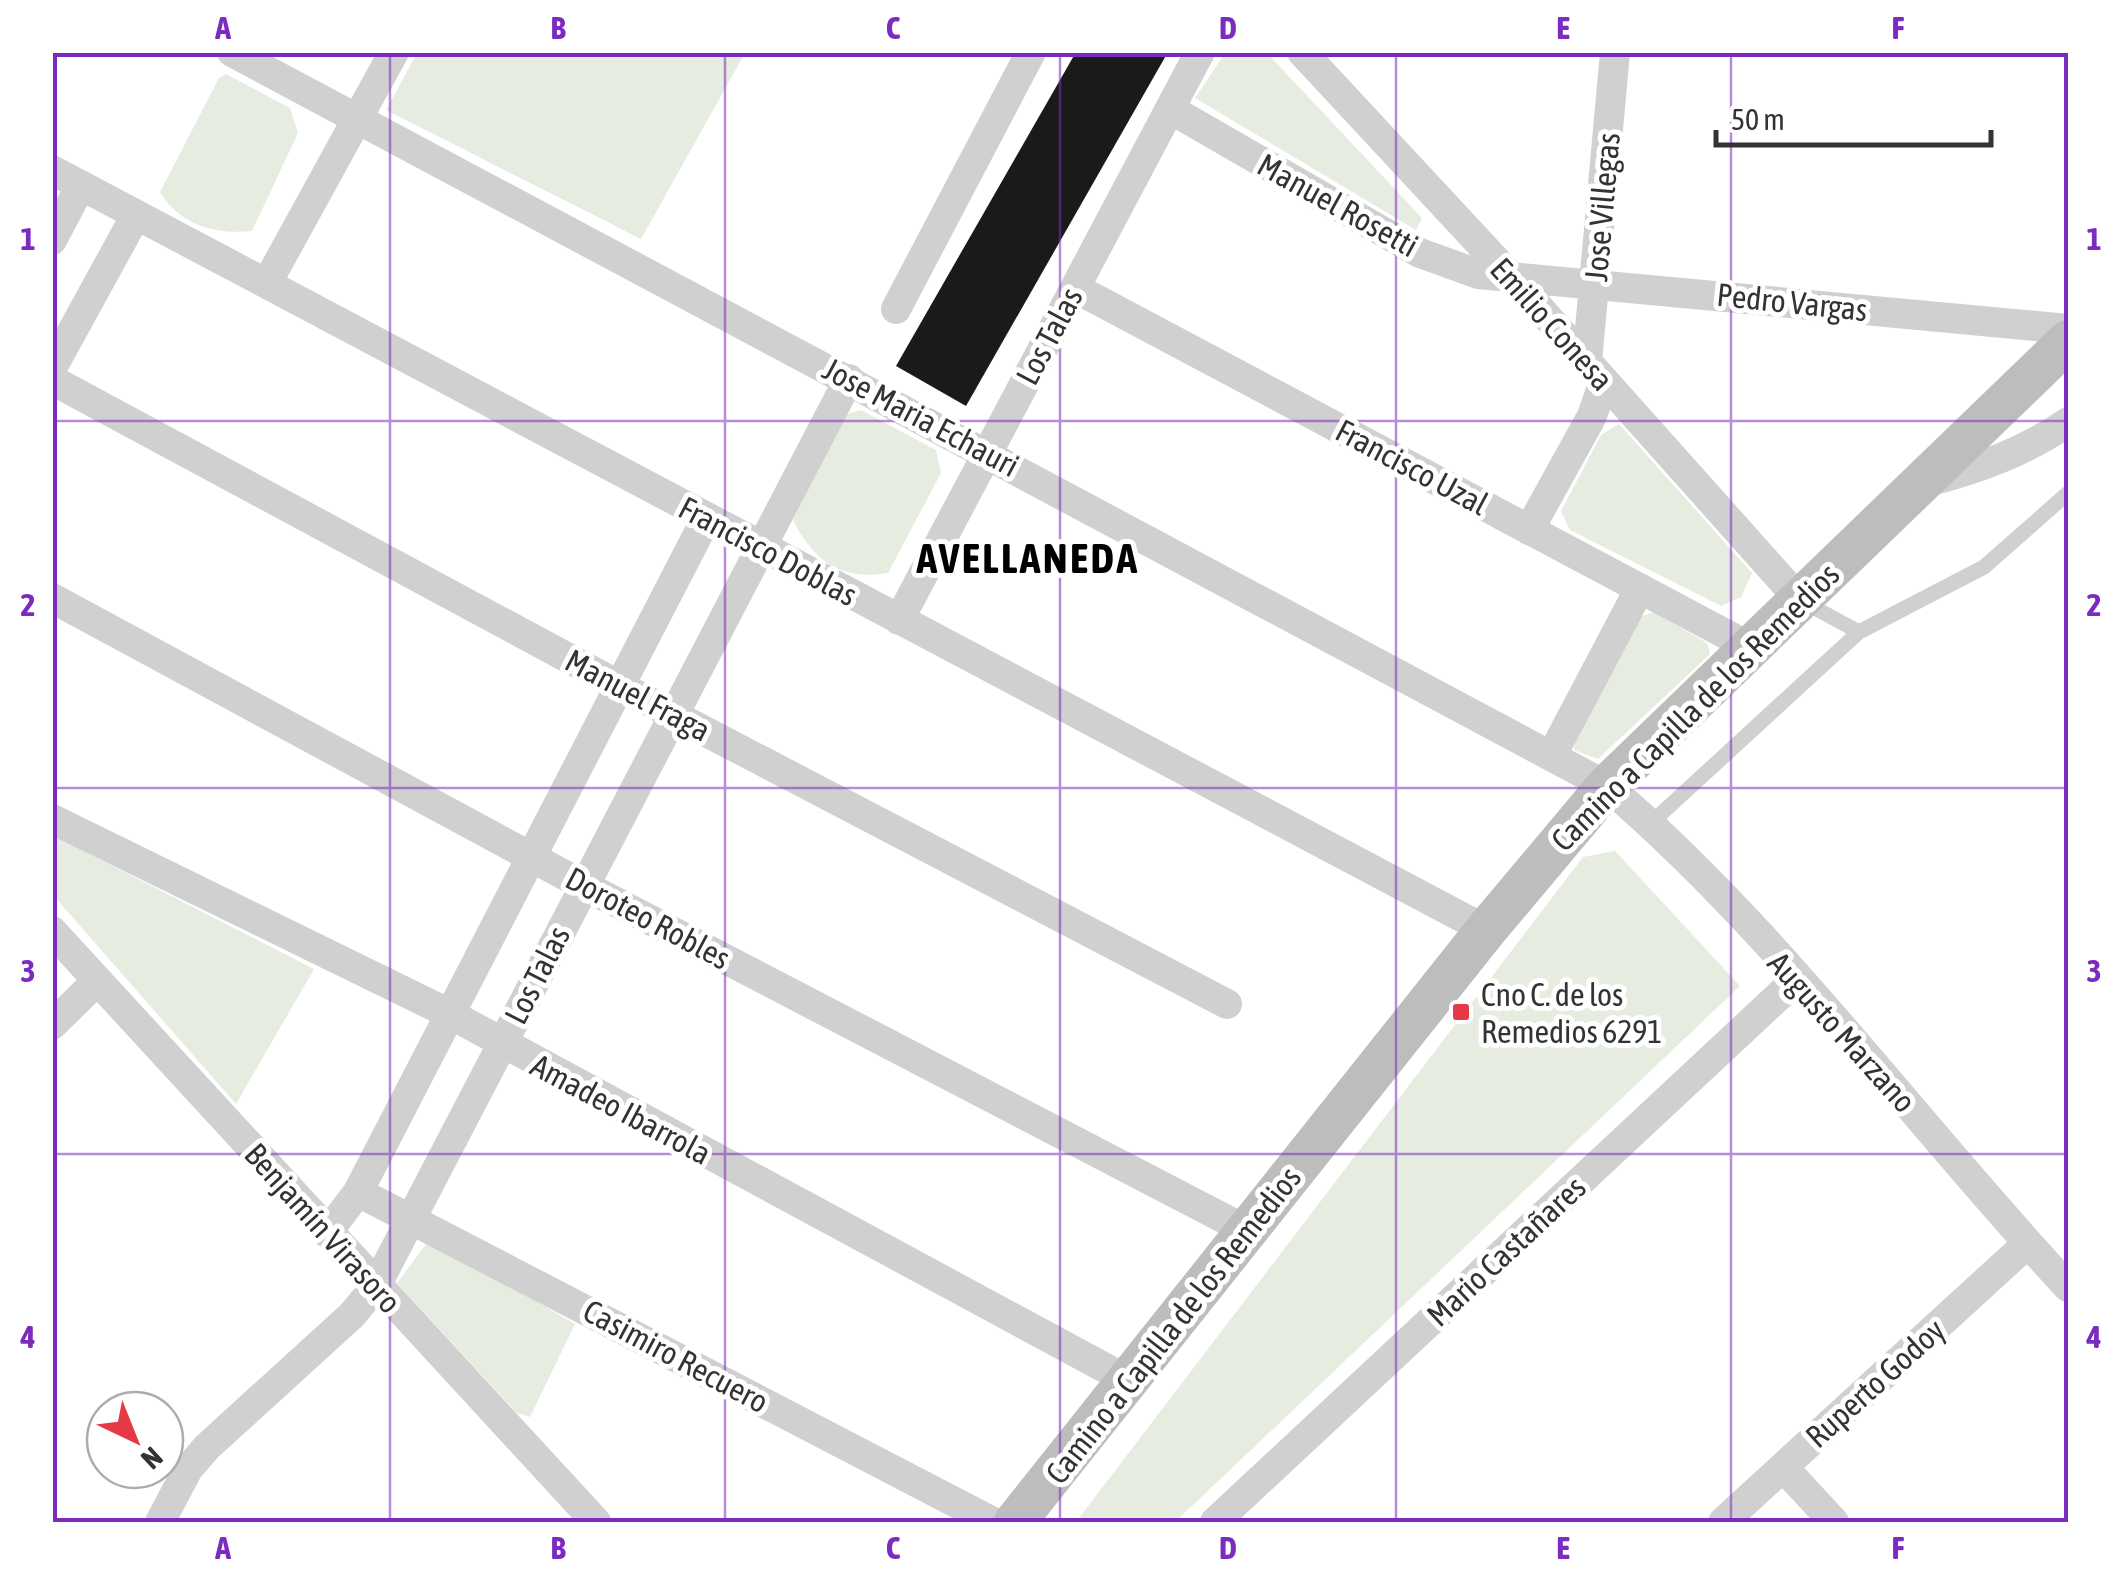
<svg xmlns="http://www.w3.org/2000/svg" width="2121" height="1575" viewBox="0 0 2121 1575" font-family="'Asap Condensed',sans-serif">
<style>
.green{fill:#e6ecdf}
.building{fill:#1a1a1a}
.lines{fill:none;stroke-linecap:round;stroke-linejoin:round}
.service{stroke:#d0d0d0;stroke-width:15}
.minor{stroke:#d0d0d0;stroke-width:30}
.secondary{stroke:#bdbdbd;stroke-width:42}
.grid{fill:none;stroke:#7b2cbf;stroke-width:2.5;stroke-opacity:0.55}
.poi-dot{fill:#e63946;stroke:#fff;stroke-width:4}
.labels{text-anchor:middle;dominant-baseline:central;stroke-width:10;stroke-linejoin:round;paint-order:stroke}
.street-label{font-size:32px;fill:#333;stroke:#fff}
.poi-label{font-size:32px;fill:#333;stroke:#fff;text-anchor:start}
.district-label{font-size:42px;font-weight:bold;letter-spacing:2.5px;fill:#000;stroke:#fff}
.neatline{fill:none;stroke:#7b2cbf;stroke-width:4}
.grid-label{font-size:32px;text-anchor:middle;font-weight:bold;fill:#7b2cbf}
</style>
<rect width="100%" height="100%" fill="#fff"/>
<path class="green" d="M417 53V52L745 53 641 239 386 110Z
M1225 53H1267L1422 218 1416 230 1195 98Z
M226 74 290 108 298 133 252 231C215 235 180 225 160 192L219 78Z
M861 410 936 450 941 473 888 573C840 581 814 561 793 520L843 415Z
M1619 424 1752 573 1741 597 1721 606 1570 530 1561 511 1601 435Z
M1654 612 1707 643 1710 654 1598 759 1574 750 1576 734 1640 617Z
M52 835 314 969 236 1104 53 895Z
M1615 851 1740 986 1175 1522H1076L1583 857Z
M430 1239 575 1324 530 1417 517 1413 397 1283Z"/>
<path class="building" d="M1076 52H1168L966 406 896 366Z"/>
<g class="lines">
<path class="service" d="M1802 601 1859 632 1984 567 2068 493
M1651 823 1859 632"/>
<path class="minor" d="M232 52 1607 786C1779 933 1914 1122 2068 1287
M1302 52 1515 281 1799 599
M1170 109 1420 253 1478 274 2068 329
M52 170 1486 930
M52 240 81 185
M267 283 394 52
M1075 288 1748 646
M896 309 1031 52
M1587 362 1615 52
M52 368 136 215
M52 380 672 714 1227 1004
M1924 483C1977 469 2023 453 2068 422
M1529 530 1592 416 1604 381
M52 598 583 885 1248 1231
M899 620 1200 52
M1553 753 1640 588
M52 819 450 1014 1131 1382
M52 931 596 1522
M52 1025 97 981
M358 1192 993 1522
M327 1233 358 1192 706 519
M1783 1467 1834 1522
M160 1522 188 1469 207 1447 352 1315 376 1286 849 379
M1215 1522 1797 979
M1723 1522 2028 1243"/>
<path class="secondary" d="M1015 1522 1486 930 1607 786 2068 341"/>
</g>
<path class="grid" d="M390 52V1522M725 52V1522M1060 52V1522M1396 52V1522M1731 52V1522M52 421H2068M52 788H2068M52 1154H2068"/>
<rect class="poi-dot" x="1451" y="1002" width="20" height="20" rx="5"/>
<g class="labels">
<g class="street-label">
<text transform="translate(1338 205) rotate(29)">Manuel Rosetti</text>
<text transform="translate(1602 207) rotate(-85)">Jose Villegas</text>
<text transform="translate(1792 302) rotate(6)">Pedro Vargas</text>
<text transform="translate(1552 324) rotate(48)">Emilio Conesa</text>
<text transform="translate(1049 336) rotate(-62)">Los Talas</text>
<text transform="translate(921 417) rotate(28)">Jose Maria Echauri</text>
<text transform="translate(1412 467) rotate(28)">Francisco Uzal</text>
<text transform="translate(768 551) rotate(28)">Francisco Doblas</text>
<text transform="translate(638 695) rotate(28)">Manuel Fraga</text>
<text transform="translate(1695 707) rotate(-45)">Camino a Capilla de los Remedios</text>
<text transform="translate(648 918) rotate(28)">Doroteo Robles</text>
<text transform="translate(537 975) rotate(-63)">Los Talas</text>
<text transform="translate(1842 1032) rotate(48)">Augusto Marzano</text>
<text transform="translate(621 1109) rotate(28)">Amadeo Ibarrola</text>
<text transform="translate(323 1228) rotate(48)">Benjamín Virasoro</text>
<text transform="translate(1506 1251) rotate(-43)">Mario Castañares</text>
<text transform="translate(1173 1325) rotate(-52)">Camino a Capilla de los Remedios</text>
<text transform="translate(676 1356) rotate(28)">Casimiro Recuero</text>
<text transform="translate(1875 1383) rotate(-42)">Ruperto Godoy</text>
</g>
<g class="poi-label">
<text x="1481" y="994">Cno C. de los<tspan x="1481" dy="37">Remedios 6291</tspan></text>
</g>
<g class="district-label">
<text x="1028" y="558">AVELLANEDA</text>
</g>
</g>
<rect width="2121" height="1575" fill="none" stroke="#ffffff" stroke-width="110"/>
<g transform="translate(135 1440) rotate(137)"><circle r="48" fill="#ffffff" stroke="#adadad" stroke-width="2.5"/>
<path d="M0-8L18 38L0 25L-18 38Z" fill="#e63946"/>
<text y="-15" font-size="28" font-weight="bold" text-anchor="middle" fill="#333333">N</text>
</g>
<path d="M1716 130v15h275v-15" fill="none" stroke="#333333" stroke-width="5"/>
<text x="1731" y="130" font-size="30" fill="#333333" stroke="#ffffff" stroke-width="8" paint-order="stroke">50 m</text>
<rect x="55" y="55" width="2011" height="1465" class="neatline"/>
<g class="grid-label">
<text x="223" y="39">A</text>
<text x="558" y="39">B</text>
<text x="893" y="39">C</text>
<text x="1228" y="39">D</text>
<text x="1563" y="39">E</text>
<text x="1898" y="39">F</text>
<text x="28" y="250">1</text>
<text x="2094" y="250">1</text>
<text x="28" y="616">2</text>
<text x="2094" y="616">2</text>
<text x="28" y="982">3</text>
<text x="2094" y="982">3</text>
<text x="28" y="1348">4</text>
<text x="2094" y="1348">4</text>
<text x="223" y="1559">A</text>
<text x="558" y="1559">B</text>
<text x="893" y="1559">C</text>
<text x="1228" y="1559">D</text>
<text x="1563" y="1559">E</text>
<text x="1898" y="1559">F</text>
</g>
</svg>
